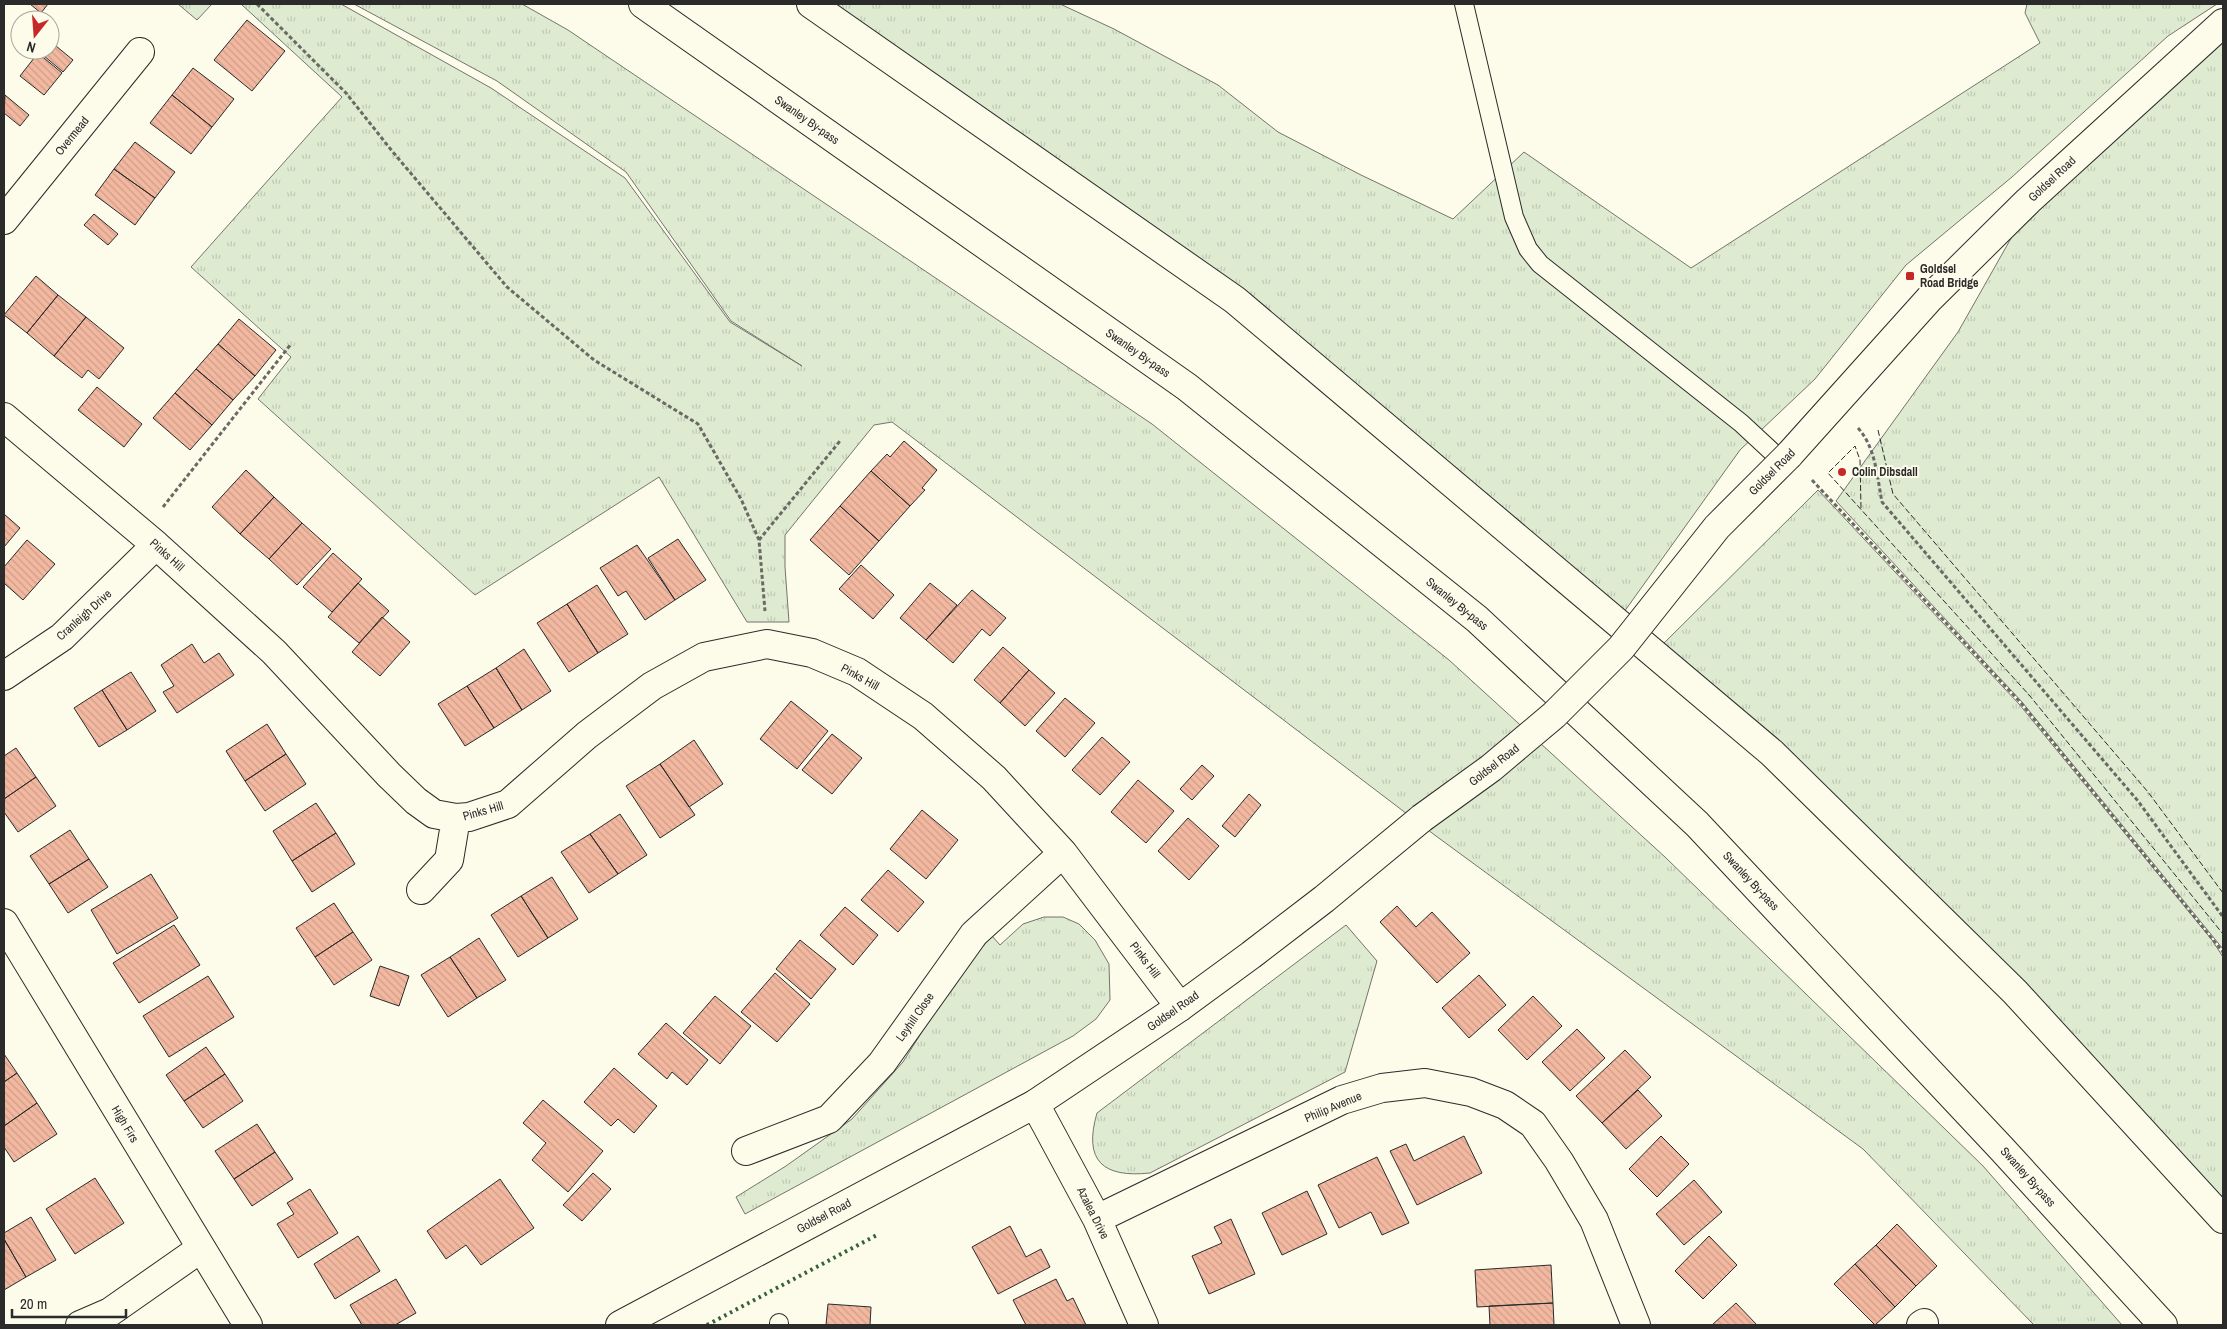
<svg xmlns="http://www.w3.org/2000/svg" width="2227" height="1329" viewBox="0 0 2227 1329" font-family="'Archivo Narrow',sans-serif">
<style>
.grass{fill:url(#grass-tufts);stroke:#74746e}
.building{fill:url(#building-back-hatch);stroke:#2b2b2b}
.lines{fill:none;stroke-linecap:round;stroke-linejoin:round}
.lane-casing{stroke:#2b2b2b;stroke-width:20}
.street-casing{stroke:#2b2b2b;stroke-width:30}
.secondary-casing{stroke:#2b2b2b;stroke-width:30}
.highway-casing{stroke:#2b2b2b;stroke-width:30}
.path{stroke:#6a6964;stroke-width:3;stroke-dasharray:4 2.5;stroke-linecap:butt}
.lane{stroke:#fdfbea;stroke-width:18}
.street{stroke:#fdfbea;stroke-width:28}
.secondary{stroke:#fdfbea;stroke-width:28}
.highway{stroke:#fdfbea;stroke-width:28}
.secondary-bridge-casing{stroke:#2b2b2b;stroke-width:30;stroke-linecap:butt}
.secondary-bridge{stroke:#fdfbea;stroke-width:28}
.hedge{stroke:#34623c;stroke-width:4;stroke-dasharray:2.5 4;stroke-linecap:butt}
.fence{stroke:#2b2b2b;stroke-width:1;stroke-dasharray:6 2.5;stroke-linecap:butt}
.poi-dot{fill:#c62828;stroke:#fdfbea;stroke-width:2}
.labels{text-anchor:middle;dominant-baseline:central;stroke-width:4;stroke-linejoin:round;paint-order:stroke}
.street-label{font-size:12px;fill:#2b2b2b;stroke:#fdfbea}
.poi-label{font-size:12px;font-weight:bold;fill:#2b2b2b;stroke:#fdfbea;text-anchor:start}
</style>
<defs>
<pattern id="grass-tufts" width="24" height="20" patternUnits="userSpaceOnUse" patternTransform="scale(1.25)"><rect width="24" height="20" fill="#deebd1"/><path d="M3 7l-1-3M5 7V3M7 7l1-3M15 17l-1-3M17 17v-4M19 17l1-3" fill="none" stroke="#bfcab4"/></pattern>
<pattern id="building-back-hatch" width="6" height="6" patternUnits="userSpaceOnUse" patternTransform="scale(1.25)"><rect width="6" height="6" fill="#f2b8a0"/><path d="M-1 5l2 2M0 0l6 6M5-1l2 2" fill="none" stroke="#d09e8a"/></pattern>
</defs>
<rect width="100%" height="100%" fill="#fdfbea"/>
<path class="grass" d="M178 4H212L197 20Z
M241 4H341L491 88 625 178 730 322 802 366 731 321 626 172 497 81 354 4H522L568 30 1152 424 1449 660 1665 857 1983 1166 2122 1325H2034L1863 1149 1436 836 892 422 874 425 785 535V567L789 622H747L659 477 475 595 258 399 291 357 191 267 342 97Z
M815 4H1060L1114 29 1218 85 1278 132 1361 175 1453 219 1524 152 1691 268 2040 43 2025 13 2027 4H2217L2168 36 2012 177 1906 265 1815 379 1740 450 1619 619 1236 297Z
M2223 26V949L2022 702 1836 501 1958 332 2031 203Z
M1818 490 2019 704 2212 940 2223 957V1216L2016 991 1652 655Z
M1044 917H1063L1079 924 1095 940 1109 964 1110 1000 1096 1019 1073 1036 745 1214 736 1197 786 1166 852 1119 903 1062 962 968 992 936 1000 945 1023 924Z
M1346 925 1377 961 1345 1072 1150 1173C1103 1178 1083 1161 1097 1113Z"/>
<path class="building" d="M30 4H48L41 13Z
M247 20 285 51 252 91 214 60Z
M50 41 73 60 63 72 37 50H50Z
M38 53 62 73 44 95 20 76Z
M193 68 234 99 212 127 172 95Z
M5 95 29 115 20 126 4 113Z
M172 95 212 127 191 154 150 123Z
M135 142 175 172 155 198 114 169Z
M114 169 155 198 135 225 95 195Z
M94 214 118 234 108 245 84 225Z
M36 276 58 295 27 333 4 315Z
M58 295 86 317 54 356 27 333Z
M86 317 124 348 99 379 88 370 82 378 54 356Z
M239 319 276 350 255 376 218 344Z
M218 344 255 376 233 400 196 369Z
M196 369 233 400 212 425 175 393Z
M97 387 142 424 124 447 78 410Z
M175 393 212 425 190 450 153 418Z
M904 441 937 470 922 488 925 490 910 506 871 471 887 454 890 457Z
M246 470 274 497 240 534 212 507Z
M871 471 910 506 879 541 840 506Z
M274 497 302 523 269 559 240 534Z
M840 506 879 541 849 575 810 540Z
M4 514 20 528 4 547Z
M302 523 331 549 297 585 269 559Z
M678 539 706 580 675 600 648 558Z
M27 540 55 564 23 600 4 583V567Z
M637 545 675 600 645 620 626 591 618 596 600 568Z
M333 553 362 579 332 612 303 587Z
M861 565 894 595 873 619 839 589Z
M358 583 389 611 359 643 328 617Z
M930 583 957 605 926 640 900 618Z
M597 585 628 634 598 653 567 604Z
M972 590 1006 618 990 636 982 629 953 663 926 640Z
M567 604 598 653 569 672 537 623Z
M382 617 410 642 380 676 352 652Z
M192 644 204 663 219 653 234 675 177 713 163 692 174 686 161 665Z
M1003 647 1029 670 1000 703 974 680Z
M524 649 551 691 522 710 496 668Z
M496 668 522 710 494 728 467 686Z
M1029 670 1055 693 1025 726 1000 703Z
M131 672 156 711 127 730 102 690Z
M467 686 494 728 465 746 438 704Z
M102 690 127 730 99 747 74 708Z
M1065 698 1095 723 1065 757 1036 731Z
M791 701 828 731 797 769 760 739Z
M267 724 286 754 245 781 226 751Z
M832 734 862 758 832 794 802 770Z
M1102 737 1130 762 1100 795 1072 770Z
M694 740 723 784 689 807 660 764Z
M16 748 36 777 4 799V756Z
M286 754 306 784 265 811 245 781Z
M660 764 695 815 660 838 626 786Z
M1202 765 1214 776 1192 800 1180 789Z
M36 777 56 806 18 832 4 812V799Z
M1138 780 1174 811 1146 843 1111 812Z
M1249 794 1261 805 1235 837 1222 826Z
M316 803 336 833 292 861 273 831Z
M922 810 958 840 926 879 890 849Z
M620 814 647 855 618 874 590 834Z
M1188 818 1219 846 1189 880 1158 851Z
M70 830 89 859 49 884 30 856Z
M336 833 355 864 312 892 292 861Z
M590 834 618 874 589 893 561 852Z
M89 859 108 887 68 913 49 884Z
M888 870 924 902 898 932 861 900Z
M151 874 178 918 117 954 91 910Z
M552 877 578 919 548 938 521 896Z
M521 896 548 938 518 957 491 915Z
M334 903 353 932 315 957 296 928Z
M1397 906 1416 927 1432 912 1470 953 1437 983 1380 922Z
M845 907 878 935 853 965 820 935Z
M174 925 200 965 139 1003 113 963Z
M353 932 372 960 334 985 315 957Z
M479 938 506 980 477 998 450 957Z
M800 940 836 969 811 999 776 969Z
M450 957 477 998 448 1017 421 975Z
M380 966 409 976 399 1006 370 996Z
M775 973 810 1004 777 1042 741 1012Z
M1479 975 1506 1005 1469 1038 1442 1008Z
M208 976 234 1017 169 1057 143 1016Z
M715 996 751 1026 720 1064 683 1033Z
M1533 996 1562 1026 1527 1060 1498 1030Z
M666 1023 708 1060 687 1085 672 1072 667 1079 638 1054Z
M1577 1029 1605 1058 1570 1091 1542 1062Z
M206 1047 225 1074 184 1101 166 1075Z
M1625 1050 1651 1077 1602 1123 1576 1096Z
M4 1054 17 1073 4 1082Z
M614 1068 657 1106 634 1133 618 1119 611 1126 584 1102Z
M17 1073 37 1103 4 1126V1082Z
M225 1074 243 1101 203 1128 184 1101Z
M1638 1090 1662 1116 1626 1149 1602 1123Z
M543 1100 603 1151 568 1192 532 1160 546 1143 523 1123Z
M37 1103 57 1134 14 1162 4 1147V1126Z
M257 1124 275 1152 234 1179 215 1151Z
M1464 1136 1482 1173 1417 1205 1390 1151 1406 1144 1414 1161Z
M1661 1136 1689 1164 1657 1197 1629 1169Z
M275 1152 293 1179 252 1206 234 1179Z
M1377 1157 1409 1223 1382 1235 1371 1212 1339 1228 1318 1185Z
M593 1173 611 1189 582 1221 563 1205Z
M95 1178 124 1223 75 1254 46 1209Z
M500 1179 534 1228 481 1265 466 1245 446 1259 427 1231Z
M1694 1180 1722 1212 1684 1245 1656 1214Z
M310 1189 338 1233 298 1258 277 1224 294 1214 287 1203Z
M1307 1191 1327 1234 1282 1255 1262 1213Z
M31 1217 56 1260 26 1277 4 1239V1233Z
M1231 1219 1255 1274 1209 1294 1192 1256 1222 1243 1214 1227Z
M1897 1224 1937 1266 1916 1286 1876 1245Z
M1010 1226 1026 1257 1041 1249 1050 1267 998 1294 972 1247Z
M358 1236 380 1271 335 1299 314 1264Z
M1709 1236 1737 1265 1703 1299 1675 1271Z
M4 1239 26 1277 4 1290Z
M1876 1245 1916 1286 1895 1307 1855 1264Z
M1855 1264 1895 1307 1875 1325 1834 1284Z
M1551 1265 1553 1303 1477 1307 1475 1270Z
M396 1279 416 1313 395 1325H362L350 1305Z
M1056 1279 1067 1301 1073 1298 1086 1325H1026L1013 1300Z
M1553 1303 1554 1325H1490L1489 1306Z
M1736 1303 1757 1325H1712Z
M828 1304 871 1307 870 1325H826Z"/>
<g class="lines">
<g class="lane-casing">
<path id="lane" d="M1464 4 1514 217 1528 249 1540 264 1741 423 1783 462
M779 1323V1325"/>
</g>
<g class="street-casing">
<path id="street" d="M4 220 140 52
M4 417 156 545 274 652 389 775 416 801 434 814 456 818 469 817 508 804 587 735 652 686 704 657 767 644 812 653 857 672 923 716 994 778 1063 853 1180 1007
M4 676 62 637 156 545
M421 890 449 860 456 818
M4 923 248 1325
M1035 1104 1097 1219 1144 1325
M746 1151 829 1119 882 1063 974 934 1063 853
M1097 1219 1342 1100 1382 1088 1425 1083 1471 1092 1505 1105 1533 1124 1559 1161 1594 1220 1636 1325
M80 1325 110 1312 200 1249
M1921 1325 1924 1323"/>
</g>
<g class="secondary-casing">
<path id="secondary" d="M1789 455 1930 298 2028 201 2223 23
M620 1325 1035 1104 1180 1007 1251 955 1324 899 1422 818"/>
</g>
<g class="highway-casing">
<path id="highway" d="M643 4 1187 387 1477 619 1697 824 2001 1148 2163 1325
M811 4 1235 300 1772 753 2015 992 2223 1219"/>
</g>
<path class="path" d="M257 4 346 93 392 151 507 287 594 360 698 424 741 499 759 540 765 611
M1858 428C1876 448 1877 477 1882 502L2138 801 2223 917
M1812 480 2021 703 2223 952
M163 507 291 344
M759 540 840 441"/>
<use href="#lane" class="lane"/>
<use href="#street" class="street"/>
<use href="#secondary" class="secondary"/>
<use href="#highway" class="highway"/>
<g class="secondary-bridge-casing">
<path id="secondary-bridge" d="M1422 818 1491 768 1554 715 1621 648 1717 527 1789 455"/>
</g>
<use href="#secondary-bridge" class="secondary-bridge"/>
<path class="hedge" d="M707 1325 877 1235"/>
<path class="fence" d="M1878 430 1893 494 2148 792 2223 893
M1861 508 1860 460 1855 446 1828 473 2030 696 2223 934"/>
</g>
<g class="poi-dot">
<rect x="1905" y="271" width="10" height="10" rx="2.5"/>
<circle cx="1842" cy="472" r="5"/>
</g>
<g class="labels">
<g class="street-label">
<text transform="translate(807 120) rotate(35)">Swanley By-pass</text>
<text transform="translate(72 136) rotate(-51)">Overmead</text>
<text transform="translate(2052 179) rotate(-43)">Goldsel Road</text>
<text transform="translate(1138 353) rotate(35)">Swanley By-pass</text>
<text transform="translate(1772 472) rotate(-45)">Goldsel Road</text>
<text transform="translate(167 555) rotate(42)">Pinks Hill</text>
<text transform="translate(1457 604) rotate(39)">Swanley By-pass</text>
<text transform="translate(84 615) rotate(-42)">Cranleigh Drive</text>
<text transform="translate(860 677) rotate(29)">Pinks Hill</text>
<text transform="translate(1494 765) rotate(-38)">Goldsel Road</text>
<text transform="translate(483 811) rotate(-16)">Pinks Hill</text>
<text transform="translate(1751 881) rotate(47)">Swanley By-pass</text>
<text transform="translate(1145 960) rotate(53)">Pinks Hill</text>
<text transform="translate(1173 1011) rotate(-35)">Goldsel Road</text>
<text transform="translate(915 1017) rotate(-55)">Leyhill Close</text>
<text transform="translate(1333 1107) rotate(-23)">Philip Avenue</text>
<text transform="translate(125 1124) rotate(59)">High Firs</text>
<text transform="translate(2028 1177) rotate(48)">Swanley By-pass</text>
<text transform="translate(1093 1213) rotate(63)">Azalea Drive</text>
<text transform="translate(824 1216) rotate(-28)">Goldsel Road</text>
</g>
<g class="poi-label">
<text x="1920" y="269">Goldsel<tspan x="1920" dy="14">Road Bridge</tspan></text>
<text x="1852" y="472">Colin Dibsdall</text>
</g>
</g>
<rect width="2227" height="1329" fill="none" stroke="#2b2b2b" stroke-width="10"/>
<g transform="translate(35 35) rotate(197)"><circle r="24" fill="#fdfbea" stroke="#a9a89e"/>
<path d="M0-4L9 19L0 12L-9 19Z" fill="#c62828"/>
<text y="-8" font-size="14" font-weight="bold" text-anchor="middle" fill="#2b2b2b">N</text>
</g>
<path d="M12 1309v8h114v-8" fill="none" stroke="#2b2b2b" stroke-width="2.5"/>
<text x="20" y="1309" font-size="15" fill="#2b2b2b" stroke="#fdfbea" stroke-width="4" paint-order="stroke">20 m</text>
</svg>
